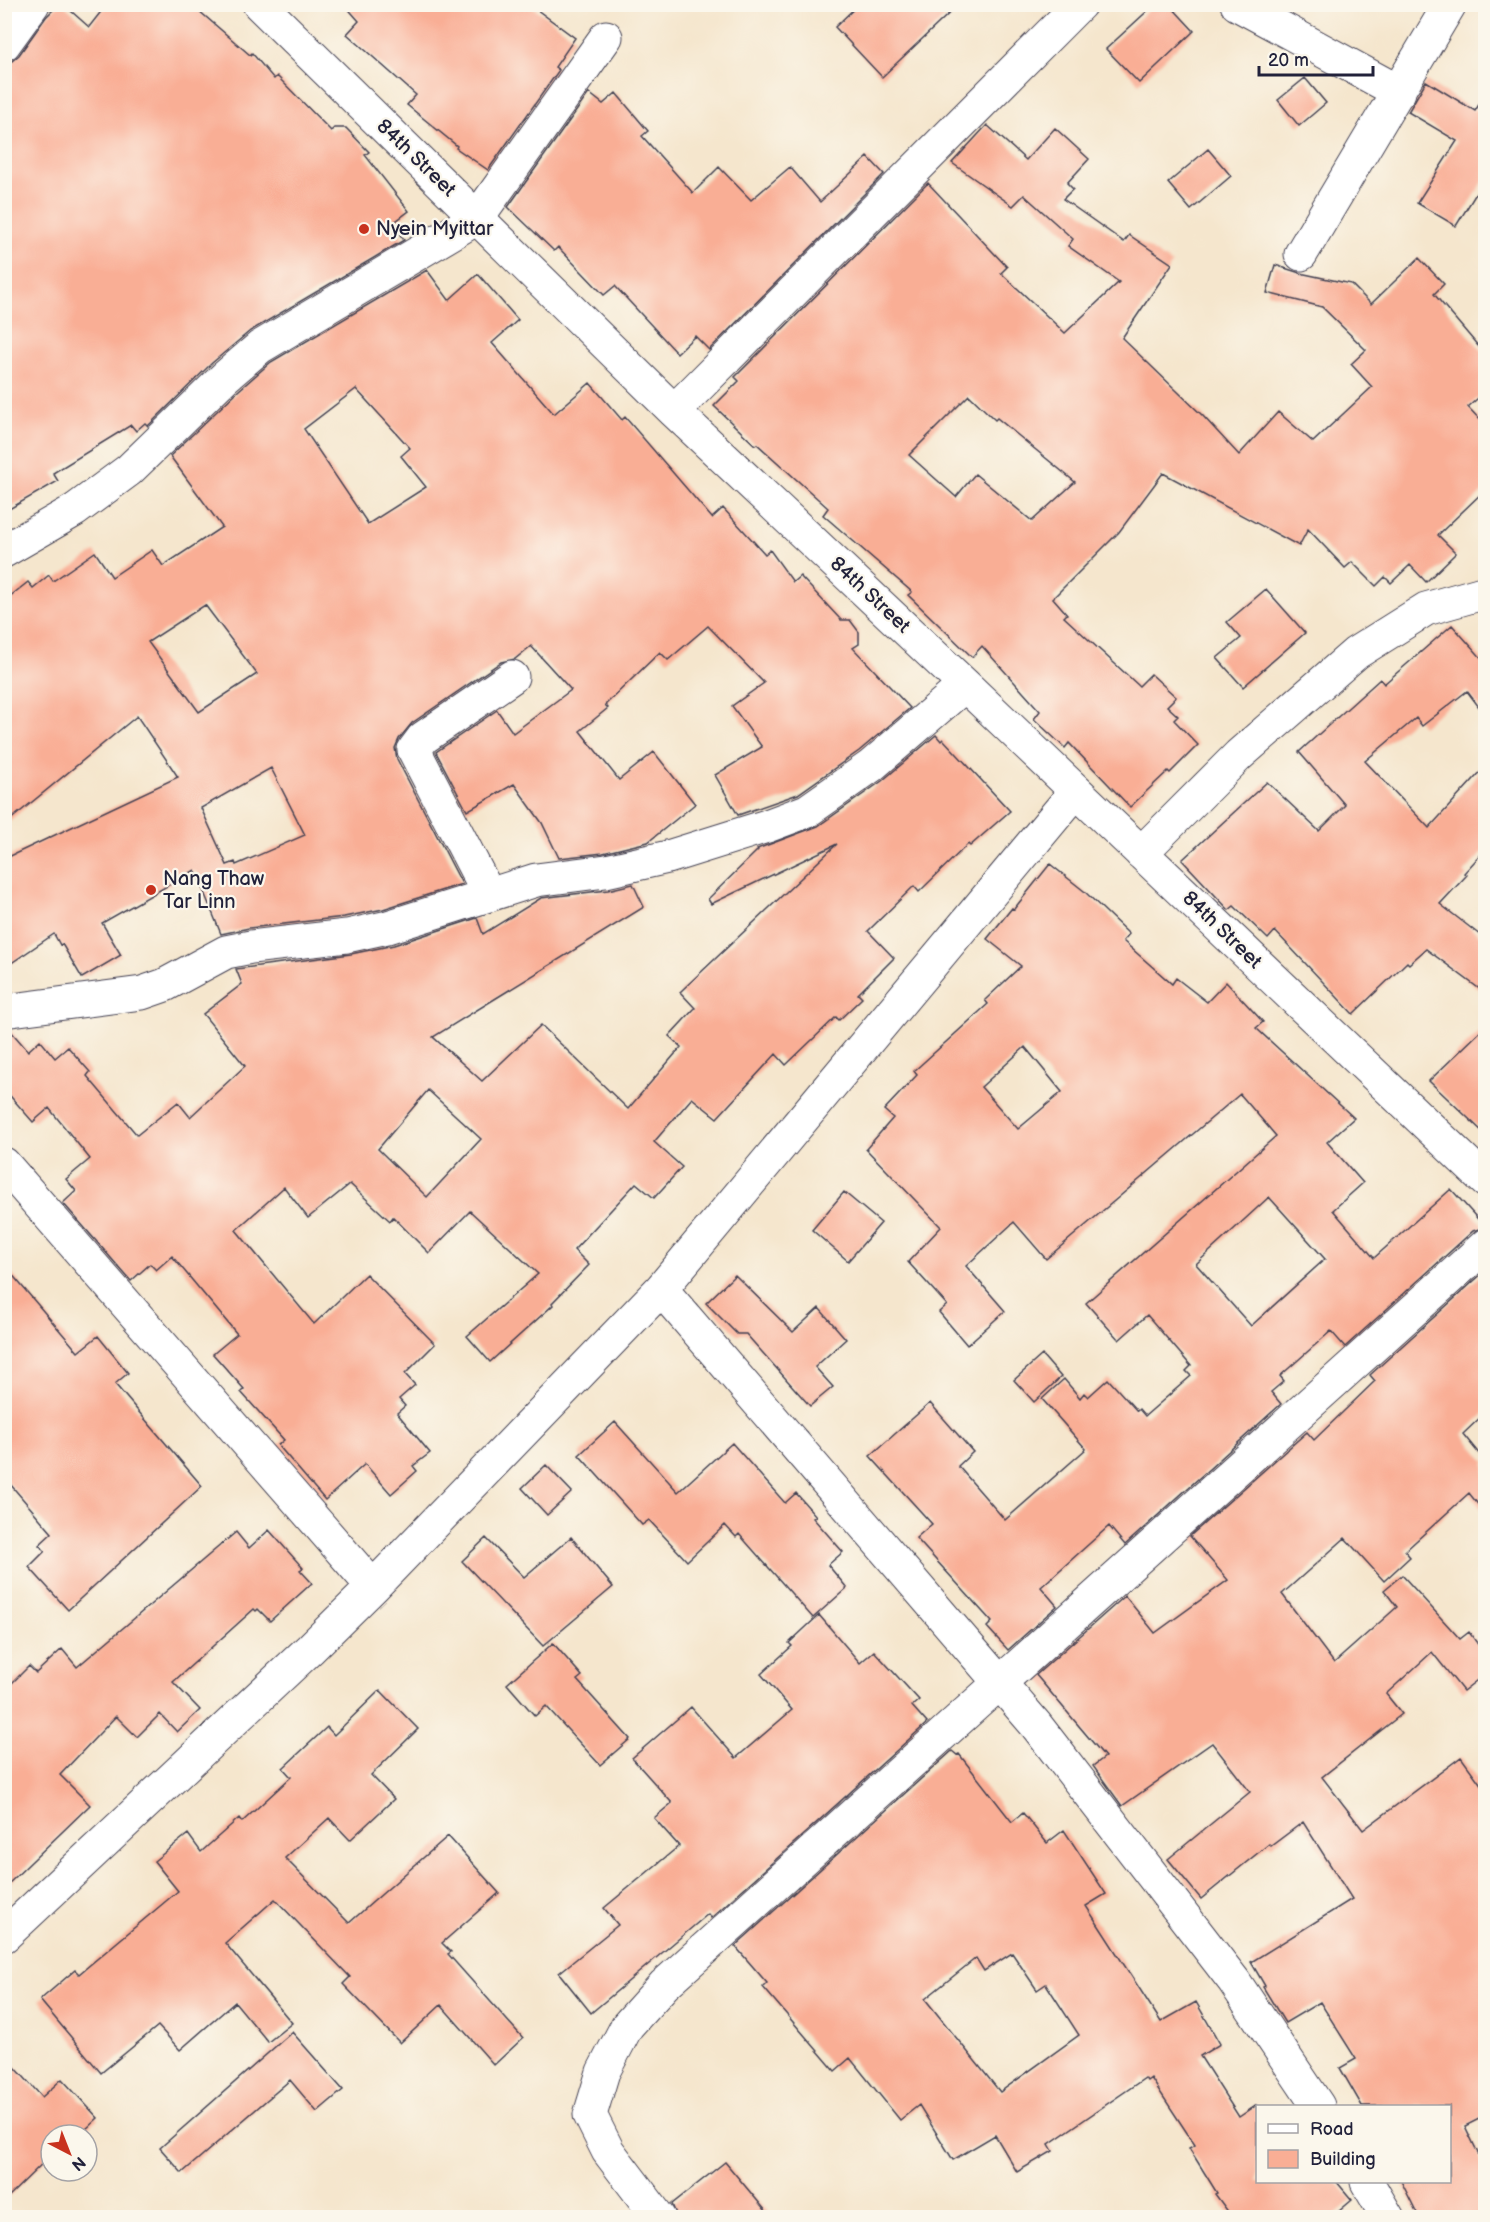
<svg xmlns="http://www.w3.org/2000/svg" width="1490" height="2222" viewBox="0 0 1490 2222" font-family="'Balsamiq Sans',sans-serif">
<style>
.building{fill:#f9ae95;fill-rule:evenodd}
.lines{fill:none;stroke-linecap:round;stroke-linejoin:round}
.street-casing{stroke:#423f51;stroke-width:35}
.street{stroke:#fff;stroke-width:33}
.poi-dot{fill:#c8321e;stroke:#fbf7ec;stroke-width:2}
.labels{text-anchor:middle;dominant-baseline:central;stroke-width:4.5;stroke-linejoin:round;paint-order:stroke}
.street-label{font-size:20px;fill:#22223b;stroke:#fbf7ec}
.poi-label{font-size:20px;fill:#22223b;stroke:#fbf7ec;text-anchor:start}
</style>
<rect width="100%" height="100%" fill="#fbf7ec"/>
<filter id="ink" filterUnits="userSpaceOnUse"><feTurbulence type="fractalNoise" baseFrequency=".0167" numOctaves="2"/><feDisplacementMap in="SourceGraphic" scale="12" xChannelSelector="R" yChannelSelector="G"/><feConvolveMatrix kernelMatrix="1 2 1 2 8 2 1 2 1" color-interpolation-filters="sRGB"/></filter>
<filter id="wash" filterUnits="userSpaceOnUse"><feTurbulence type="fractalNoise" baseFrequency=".008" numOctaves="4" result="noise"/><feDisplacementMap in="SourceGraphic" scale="24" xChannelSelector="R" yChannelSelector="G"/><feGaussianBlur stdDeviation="1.35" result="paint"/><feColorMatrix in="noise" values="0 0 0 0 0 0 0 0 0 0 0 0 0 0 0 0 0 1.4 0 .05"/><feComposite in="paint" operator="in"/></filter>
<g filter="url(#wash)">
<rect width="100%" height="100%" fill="#f5e6cd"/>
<g id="blocks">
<path class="building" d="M59 4H63L89 27 107 4H191L250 55 252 53 274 79 277 76 331 131 334 128H346L369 152 365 155 409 211 392 224 404 240 250 331 212 363 148 426 145 423 136 431 131 425 53 473 58 481 4 512V62L12 61 19 55 46 17Z
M344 4H529L575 38 555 67 559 70 488 170 456 148 457 146 407 105 416 95 347 34 359 21Z
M859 4H959L882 77 835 27Z
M1155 4H1169L1194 31 1139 83 1106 49Z
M1305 78 1326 103 1299 126 1278 100Z
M1426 81 1475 111 1485 95V179L1456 226 1417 203 1457 141 1408 112Z
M589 93 603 104 616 93 648 131 642 136 693 193 719 167 751 200 790 167 820 202 868 157 884 174 709 350 695 336 677 353 615 286 604 295 558 247 554 251 508 207Z
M987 125 1026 160 1055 128 1089 159 1067 183 1073 189 1063 199 1124 242 1129 235 1172 264 1122 338 1203 416 1239 455 1278 412 1313 442 1372 387 1351 364 1366 350 1322 307 1267 293 1275 265 1300 273 1351 284 1371 304 1419 258 1444 284 1434 294 1485 354V392L1468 407 1485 425V490L1438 535 1456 553 1426 582 1410 565 1391 583 1385 577 1376 586 1352 562 1345 568 1308 529 1299 546 1163 473 1119 532 1053 598 1067 614 1064 617 1139 686 1151 674 1176 697 1167 706 1178 716 1174 720 1198 745 1170 773 1168 771 1130 807 1069 743 1065 748 1034 719 1040 711 982 646 972 657 908 595 912 592 823 515 828 508 757 444 755 445 714 406 739 381 735 377 928 183 1007 267 1001 273 1065 333 1119 282 1068 246 1073 239 1024 195 1013 206 952 163ZM969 395 995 420 997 418 1075 482 1032 521 975 474 956 497 909 455Z
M1208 149 1231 176 1191 210 1168 183Z
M427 270 449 300 478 274 518 320 492 343 554 414 590 383 622 420 625 417 712 518 723 508 765 554 770 550 793 582 800 576 841 620H850L859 632V644L853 648 910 708 859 751 798 794 738 815 715 775 762 747 732 706 764 683 708 626 668 660 660 652 605 705 608 708 580 731 619 780 654 752 695 804 648 842 603 853 559 858 542 823 514 784 467 811 436 752 497 710 513 733 571 690 531 646 515 659 501 662 412 723 399 739 395 748 397 759 462 884 383 909 344 917 249 928 221 934 195 870 102 923 121 955 82 978 62 944 60 945 54 934 4 968V859L178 777 137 716 4 825V601L28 582 33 588 49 575 53 581 95 552 112 577 152 550 163 566 222 527 170 456 238 391 271 362ZM356 389 410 448 401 456 426 487 368 524 304 429ZM205 605 257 674 199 712 148 642ZM271 768 305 835 236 865 235 862 227 865 201 808Z
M1266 589 1305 633 1243 687 1217 658 1241 638 1227 622Z
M1452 625 1485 662V715L1467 691 1422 726 1416 718 1365 761 1429 828 1485 767V850L1464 873 1467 875 1440 904 1485 939V993L1426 949 1409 964 1407 962 1353 1014 1275 931 1268 939 1234 906 1229 910 1182 860 1267 782 1319 831 1345 805 1299 752 1380 679 1384 684Z
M936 735 941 741 943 739 1010 811 970 846 968 844 919 892 914 886 868 931 894 958 858 994 862 998 839 1020 836 1017 786 1065 776 1054 717 1118 692 1098 654 1142 682 1167 654 1198 636 1183 574 1250 589 1265 552 1303 553 1305 490 1362 467 1336 538 1274 470 1211 429 1253 393 1217 390 1221 350 1184 308 1218 284 1187 236 1230 314 1324 366 1274 435 1344 405 1374 415 1385 399 1399 405 1406 397 1413 430 1453 413 1466 417 1471 391 1494 365 1464 325 1500 278 1445 284 1440 241 1392 244 1389 213 1354 237 1334 172 1256 156 1270 150 1264 131 1281 63 1203 76 1191 66 1179 90 1159 49 1108 33 1122 4 1089V1029H9L28 1051 40 1040 55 1058 68 1047 90 1072 87 1076 137 1135 178 1102 190 1117 245 1066 203 1014 242 984 236 969 351 954 394 945 477 918 483 934 541 898 608 890 633 884 644 907 433 1037 482 1081 541 1025 628 1109 681 1047 669 1036 695 1008 680 992 837 844 711 904 708 899 758 850 757 849 818 826 882 781ZM428 1090 481 1139 427 1197 378 1149Z
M1050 864 1084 891 1129 934 1123 941 1172 984 1176 978 1207 1002 1226 982 1263 1022 1256 1028 1354 1118 1327 1142 1363 1183 1333 1210 1374 1258 1451 1189 1485 1227 1473 1231 1345 1347 1331 1331 1280 1376 1284 1381 1271 1392 1281 1404 1125 1545 1109 1526 1041 1587 1057 1606 1008 1650 987 1627 992 1622 916 1538 932 1524 870 1456 930 1403 973 1452 958 1466 1005 1520 1086 1449 1042 1399 1064 1379 1080 1398 1084 1393 1088 1397 1108 1379 1137 1411 1139 1409 1145 1416 1191 1376 1186 1371 1191 1366 1147 1315 1119 1340 1086 1303 1276 1136 1240 1094 1046 1259 1014 1222 966 1266 1005 1311 967 1345 939 1312 947 1305 908 1262 941 1227 866 1149 893 1118 884 1110 917 1075 914 1071 988 1004 985 1000 1021 966 987 939 1012 908 1014 909ZM1025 1047 1062 1092 1018 1129 981 1087ZM1269 1197 1325 1259 1251 1326 1196 1264Z
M1485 1027V1134L1429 1081Z
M844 1192 881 1223 848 1261 812 1230Z
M4 1265 78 1352 98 1336 128 1373 115 1384 202 1486 68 1610 29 1567 45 1551 39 1545 52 1533 4 1477Z
M1485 1271V1413L1463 1434 1485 1461V1513L1469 1493 1405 1551 1410 1557 1384 1581 1345 1538 1282 1594 1334 1663 1397 1607 1384 1590 1402 1575 1460 1639 1469 1632 1485 1654V1674L1463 1691 1432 1652 1386 1694 1402 1714 1322 1777 1363 1830 1461 1757 1485 1790V2116L1465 2126 1485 2168V2217H1419L1401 2181H1449V2106H1362L1340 2068 1356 2059 1320 2002 1285 2023 1263 1987 1265 1986 1251 1962 1352 1899 1303 1822 1271 1846 1269 1844 1201 1899 1168 1859 1250 1792 1212 1743 1122 1806 1093 1766 1105 1757 1036 1675 1125 1596 1155 1633 1228 1580 1190 1536 1307 1432 1314 1440 1375 1381 1370 1375Z
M735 1275 793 1332 819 1308 846 1339 815 1367 833 1387 810 1406 746 1334H737L706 1303Z
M1042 1355 1061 1377 1034 1402 1014 1380Z
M615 1422 678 1492 732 1443 785 1503 796 1493 816 1516 813 1518 843 1552 828 1565 847 1588 813 1618 739 1534 736 1537 725 1525 687 1561 649 1520 642 1525 579 1455Z
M546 1465 572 1492 547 1515 522 1488Z
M269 1530 303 1568 300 1570 312 1583 270 1621 258 1609 256 1611 254 1609 173 1682 200 1710 177 1732 160 1714 137 1737 116 1716 60 1775 90 1805 4 1888V1691L29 1666 36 1673 62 1649 77 1667 236 1532 249 1548Z
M571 1537 613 1587 543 1646 462 1561 486 1538 524 1577Z
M819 1615 860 1663 874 1651 919 1700 912 1706 927 1723 711 1918 708 1914 591 2013 559 1973 618 1925 604 1908 679 1846 654 1818 672 1803 632 1758 691 1707 736 1758 792 1710 761 1674 792 1646 789 1643Z
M553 1643 582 1676 577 1680 630 1739 600 1765 546 1706 535 1716 507 1684Z
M380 1690 418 1729 371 1775 394 1799 350 1840 329 1818 285 1858 349 1923 448 1836 499 1893 442 1943 451 1952 448 1954 523 2038 494 2065 441 2005 400 2043 343 1984 350 1977 275 1899 225 1943 292 2023 268 2042 235 2002 180 2050 158 2026 101 2073 40 2000 75 1970 79 1974 178 1891 154 1861 188 1834 201 1852 239 1818 242 1822 291 1777 283 1768 327 1727 334 1735Z
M952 1751 957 1755 959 1754 1012 1822 1023 1813 1047 1843 1064 1830 1106 1894 1086 1906 1161 2022 1196 2002 1220 2044 1200 2056 1239 2117 1257 2105V2181H1336L1352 2200 1332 2217H1232L1215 2194 1217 2193 1189 2148 1195 2145 1151 2078 1147 2081 1145 2078 1049 2144 1053 2151 1017 2172 995 2135 953 2160 919 2105 900 2120 850 2058 835 2071 763 1987 767 1983 735 1946ZM1012 1953 1037 1990 1046 1984 1079 2035 1000 2092 925 1999 976 1958 984 1971Z
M292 2032 343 2090 317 2112 290 2080 182 2173 160 2148Z
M4 2055 42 2097 62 2079 98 2118 85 2130 92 2137 87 2142V2135H51V2155L4 2201Z
M725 2162 771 2217H677L672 2204Z"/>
</g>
</g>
<g filter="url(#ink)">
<use href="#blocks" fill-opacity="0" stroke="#423f51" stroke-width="1.5"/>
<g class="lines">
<g class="street-casing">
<path id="street" d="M259 4 674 411 965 685 1486 1181
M1237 4 1399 92
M4 44 33 4
M1301 254 1450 4
M674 411 1080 4
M4 551 75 510 129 470 225 377 260 347 477 218 606 37
M1141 853 1239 755 1356 653 1426 609 1486 592
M489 895 414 750 423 738 512 677
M4 1011 142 993 165 985 226 952 251 947 347 936 388 927 536 880 606 871 668 857 767 826 807 811 871 766 965 685
M4 1164 373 1587
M661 1289 1036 1725 1234 1981 1318 2106
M4 1936 310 1649 373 1587 661 1289 1076 791
M1367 2182 1388 2218
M659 2218 608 2151 590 2115 603 2072 627 2026 664 1985 1486 1245"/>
</g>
<use href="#street" class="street"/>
</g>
</g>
<g class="poi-dot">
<circle cx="364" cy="229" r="6"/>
<circle cx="151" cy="890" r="6"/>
</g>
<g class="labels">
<g class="street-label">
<text transform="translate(416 158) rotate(44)">84th Street</text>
<text transform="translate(870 595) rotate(43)">84th Street</text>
<text transform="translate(1222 930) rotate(44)">84th Street</text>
</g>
<g class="poi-label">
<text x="376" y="229">Nyein Myittar</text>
<text x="163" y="879">Nang Thaw<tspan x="163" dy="23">Tar Linn</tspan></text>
</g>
</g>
<rect width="1490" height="2222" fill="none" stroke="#fbf7ec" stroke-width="24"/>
<rect x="1256" y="2105" width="195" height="78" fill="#fbf7ec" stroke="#a4a2a5" stroke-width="1.5"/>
<rect x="1268" y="2124" width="30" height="9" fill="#ffffff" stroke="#a4a2a5" stroke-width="1.5"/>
<text x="1310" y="2135" font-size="18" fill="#22223b">Road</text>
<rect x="1268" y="2150" width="30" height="18" fill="#f9ae95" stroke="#a4a2a5" stroke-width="1.5"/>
<text x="1310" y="2165" font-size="18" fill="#22223b">Building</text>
<g transform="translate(69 2153) rotate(138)"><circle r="28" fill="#fbf7ec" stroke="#a4a2a5" stroke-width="1.5"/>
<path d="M0-4.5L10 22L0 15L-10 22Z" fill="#c8321e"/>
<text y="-9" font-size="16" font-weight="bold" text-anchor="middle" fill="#22223b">N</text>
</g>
<path d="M1259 66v9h114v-9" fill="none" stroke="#22223b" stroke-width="3"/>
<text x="1268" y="66" font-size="18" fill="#22223b" stroke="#fbf7ec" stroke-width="4.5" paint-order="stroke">20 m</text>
</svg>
